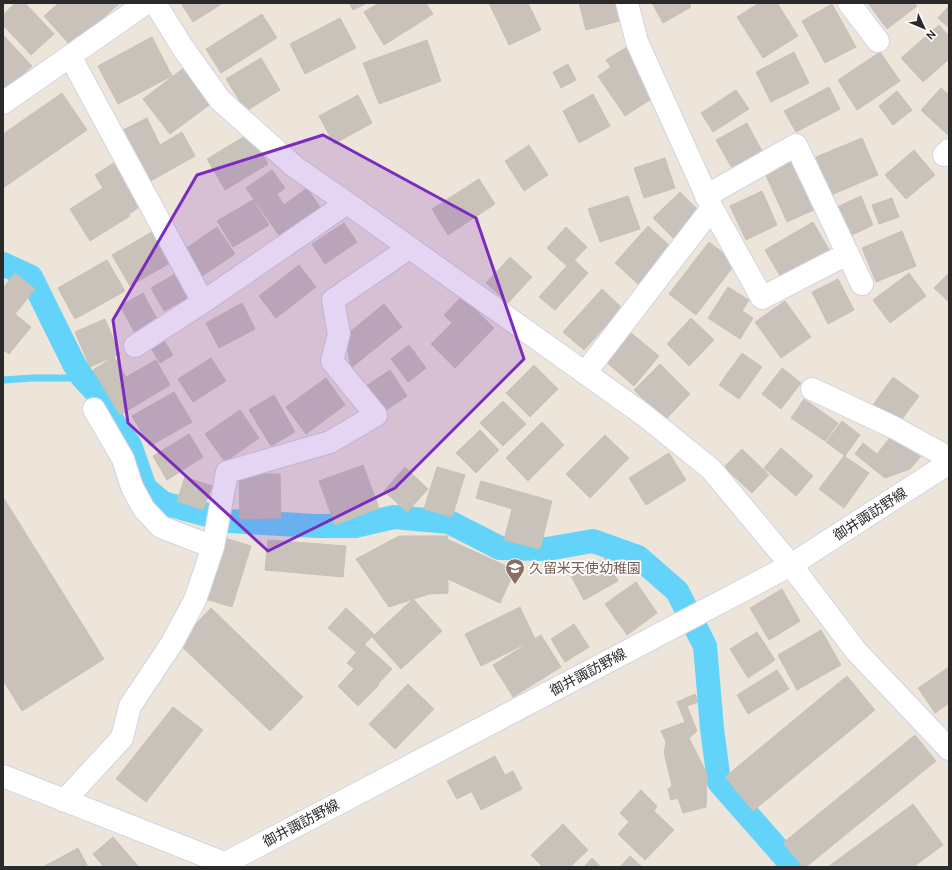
<svg xmlns="http://www.w3.org/2000/svg" width="952" height="870" viewBox="0 0 952 870" font-family="'DM Sans','Noto Sans JP',sans-serif">
<style>
.lines{fill:none;stroke-linecap:round;stroke-linejoin:round}
.stream{stroke:#63d3fa;stroke-width:7}
.canal{stroke:#63d3fa;stroke-width:24}
.building{fill:#c9c2ba;stroke:#c9c1b4}
.street-casing{stroke:#cfd4e5;stroke-width:24}
.secondary-casing{stroke:#cfd4e5;stroke-width:24}
.street{stroke:#fff;stroke-width:22}
.secondary{stroke:#fff;stroke-width:22}
.marked{fill:#7b2cbf;fill-opacity:0.2;stroke:#7b2cbf;stroke-width:3;stroke-linejoin:round}
.labels{text-anchor:middle;dominant-baseline:central;stroke-width:3.5;stroke-linejoin:round;paint-order:stroke}
.street-label{font-size:14px;fill:#2a2a2a;stroke:#fff}
.education-label{font-size:14px;fill:#785e54;stroke:#fff;text-anchor:start}
</style>
<rect width="100%" height="100%" fill="#eee5da"/>
<g class="lines">
<path class="stream" d="M3 380 33 378H83"/>
<path class="canal" d="M3 264 31 277 74 364 83 378 100 396 116 427 130 445 145 488 163 503 229 521 316 526H355L394 517 449 522 500 548 547 549 593 541 638 557 677 591 705 646 712 728 719 782 790 863V867"/>
</g>
<path class="building" d="M15 3H25L54 34 31 55 3 25V15Z
M59 3H120L71 46 44 16Z
M181 3H223L193 22Z
M349 3H367L353 10Z
M379 3H426L433 14 384 45 364 12Z
M489 3H528L541 30 509 45Z
M579 3H619L623 20 586 30Z
M652 3H689L691 7 663 23Z
M759 3H777L798 36 763 58 737 17Z
M868 3H914L917 6 887 29Z
M832 4 856 47 825 63 802 21Z
M949 6V28L938 18Z
M262 14 277 38 221 73 206 49Z
M340 18 356 48 305 74 290 44Z
M939 25 949 36V59L923 82 901 58Z
M3 35 32 66 7 89 3 85Z
M152 37 172 76 118 104 98 66Z
M427 40 441 81 379 104 363 63Z
M627 47 656 96 625 116 598 76 611 67 606 60Z
M794 52 809 83 771 102 756 72Z
M880 52 900 81 857 110 838 80Z
M261 58 280 90 246 111 226 79Z
M568 64 576 80 561 88 553 72Z
M185 67 212 103 170 134 143 99Z
M829 87 840 109 796 132 784 111Z
M941 88 949 95V136L921 110Z
M736 90 749 109 713 132 701 113Z
M897 91 912 110 893 125 879 106Z
M62 93 87 130 3 188V134Z
M593 94 610 126 579 143 563 111Z
M358 95 372 123 334 144 319 116Z
M147 118 160 145 182 132 195 156 147 183 121 131Z
M747 123 762 151 732 168 716 140Z
M250 133 268 164 225 190 207 159Z
M862 138 878 175 831 195 816 157Z
M529 145 548 175 524 191 505 161Z
M914 150 935 175 906 199 885 175Z
M665 158 675 188 644 198 634 168Z
M793 158 816 209 787 222 764 171Z
M115 162 142 205 129 214 130 216 90 241 70 209 103 188 95 175Z
M272 170 285 188 277 194 284 205 307 188 320 207 280 235 278 234 246 188Z
M479 179 495 204 448 235 432 209Z
M762 191 777 225 746 240 730 206Z
M680 192 700 212 673 238 653 218Z
M628 196 640 229 600 242 588 209Z
M861 196 873 225 850 236 837 207Z
M892 198 899 217 879 224 872 205Z
M253 200 269 225 233 247 217 221Z
M813 222 831 253 783 281 765 250Z
M344 223 357 242 325 264 312 244Z
M648 226 671 247 638 284 615 263Z
M217 227 235 254 199 278 181 252Z
M566 227 587 247 568 267 547 248Z
M902 231 916 266 876 282 862 248Z
M152 232 170 263 130 286 112 255Z
M709 242 736 263 696 315 669 294Z
M510 257 532 277 508 303 486 283Z
M573 259 588 273 555 310 539 297Z
M107 260 125 291 75 319 58 288Z
M299 265 316 287 276 318 259 296Z
M15 273 35 289 15 314 31 327 9 354 3 350V288Z
M909 273 926 296 890 323 873 300Z
M949 273V302L934 288Z
M175 274 189 297 164 311 151 288Z
M838 279 854 310 828 324 812 292Z
M728 287 749 300 742 311 753 318 740 339 708 318Z
M602 289 622 308 584 350 563 332Z
M143 293 158 321 135 333 120 306Z
M462 296 494 328 455 368 431 344 452 323 444 315Z
M785 301 811 337 781 358 755 322Z
M242 303 255 329 219 348 206 323Z
M384 304 402 327 351 368 345 336Z
M691 318 714 340 689 366 667 344Z
M105 319 120 354 90 367 75 332Z
M631 333 659 356 634 386 606 362Z
M161 336 173 355 160 363 148 343Z
M409 345 426 368 408 382 391 359Z
M742 353 762 367 739 399 719 385Z
M114 357 126 377 156 360 170 385 120 415 93 370Z
M211 358 226 381 193 402 178 379Z
M660 364 690 394 665 420 634 390Z
M534 365 558 389 530 417 506 393Z
M782 368 801 383 781 409 762 394Z
M390 370 407 396 383 412 366 386Z
M893 377 919 396 899 423 873 405Z
M326 378 345 405 306 434 286 407Z
M174 392 192 422 150 446 132 416Z
M274 395 295 432 271 446 249 410Z
M804 399 838 423 825 441 791 418Z
M503 401 526 424 503 446 480 423Z
M240 410 259 438 225 462 205 434Z
M842 421 860 435 845 456 826 442Z
M542 422 564 445 528 481 506 458Z
M480 430 499 450 476 473 456 453Z
M189 434 203 457 167 480 153 456Z
M605 435 629 458 590 498 566 474Z
M892 435 926 450 910 469 885 478 855 454 863 443 877 454Z
M781 448 813 476 796 496 764 468Z
M742 449 769 475 752 493 724 467Z
M669 453 686 480 646 505 629 478Z
M844 456 869 473 844 508 819 489Z
M363 465 379 508 335 525 319 481Z
M405 467 428 489 407 512 384 491Z
M437 467 465 475 452 517 424 509Z
M239 474H280L281 518 240 519Z
M185 477 212 486 203 510 177 501Z
M481 481 552 501 540 549 504 540 512 509 476 498Z
M3 497 104 659 22 711 3 680Z
M399 536H448L447 539 515 570 500 603 448 579V593L429 594 389 607 356 559Z
M222 537 251 546 232 607 202 598Z
M268 540 346 546 343 577 265 570Z
M606 558 618 581 584 600 571 576Z
M636 582 657 613 627 635 605 604Z
M782 589 800 621 769 640 750 608Z
M413 599 442 631 401 669 372 637Z
M520 607 535 639 481 666 465 634Z
M211 608 303 697 270 731 178 643Z
M346 608 374 634 357 653 328 628Z
M574 624 589 647 565 662 551 639Z
M821 630 841 665 797 690 778 655Z
M757 632 775 660 748 678 730 649Z
M541 635 561 667 513 697 493 665Z
M364 644 392 669 378 684 379 685 358 706 338 686 354 669 347 663Z
M949 667V703L935 713 918 688Z
M777 670 789 689 748 714 737 695Z
M847 676 875 710 753 811 725 777Z
M408 684 434 709 395 749 369 724Z
M695 694 698 702 687 706 697 731 689 738 707 774 706 807 683 813 678 798 671 800 668 789 672 786 664 752 666 742 661 731 685 722 677 702Z
M173 707 203 730 146 802 116 779Z
M915 735 936 761 806 867H803L783 843Z
M495 756 505 775 457 799 447 781Z
M513 771 522 789 481 810 472 792Z
M641 790 657 806 654 811 674 830 645 860 618 834 629 822 620 813Z
M913 804 943 845 913 867H828Z
M563 824 588 850 570 867H543L531 855Z
M113 837 139 867H104L93 854Z
M78 848 88 867H43Z
M630 856 642 867H620Z
M592 858 601 867H584Z"/>
<g class="lines">
<g class="street-casing">
<path id="street" d="M155 3 183 48 220 100 295 167 347 203 644 415 711 469 791 565 856 651 949 749
M627 3 637 42 712 208 762 298 847 254
M849 3 878 41
M70 56 203 302
M3 103 146 3
M944 155 949 150
M706 196 796 145 862 284
M135 346 203 302 347 203
M585 373 712 208
M812 389 895 428 949 458
M94 409 123 459 132 487 144 509 161 527 213 547
M64 801 122 738 130 706 172 643 195 600 213 547 227 472 330 442 376 415 332 361 339 334 333 300 409 248"/>
</g>
<g class="secondary-casing">
<path id="secondary" d="M3 776 234 867
M218 867 791 565 949 463"/>
</g>
<use href="#street" class="street"/>
<use href="#secondary" class="secondary"/>
</g>
<path class="marked" d="M323 135 476 218 524 359 395 488 268 551 128 423 113 320 197 175Z"/>
<defs>
<g id="school-pin" transform="scale(1)"><path d="M0 17L-7.5 6A9.5 9.5 0 1 1 7.5 6Z" fill="#8d6e63" stroke="#fff"/><path d="M0-5L7-2L0 1L-7-2ZM-4 1L0 2.5L4 1V4Q0 6-4 4Z" fill="#fff"/></g>
</defs>
<g fill-rule="evenodd">
<use href="#school-pin" x="515" y="568"/>
</g>
<g class="labels">
<g class="street-label">
<text transform="translate(870 514) rotate(-33)">御井諏訪野線</text>
<text transform="translate(588 672) rotate(-28)">御井諏訪野線</text>
<text transform="translate(301 823) rotate(-28)">御井諏訪野線</text>
</g>
<g class="education-label">
<text x="529" y="568">久留米天使幼稚園</text>
</g>
</g>
<rect width="952" height="870" fill="none" stroke="#2a2a2a" stroke-width="8"/>
<g transform="translate(924 28) rotate(134)" stroke="#ffffff" stroke-width="3" paint-order="stroke">
<path d="M0-3L7 15L0 10L-7 15Z" fill="#2a2a2a"/>
<text y="-6" font-size="11" font-weight="bold" text-anchor="middle" fill="#2a2a2a">N</text>
</g>
</svg>
